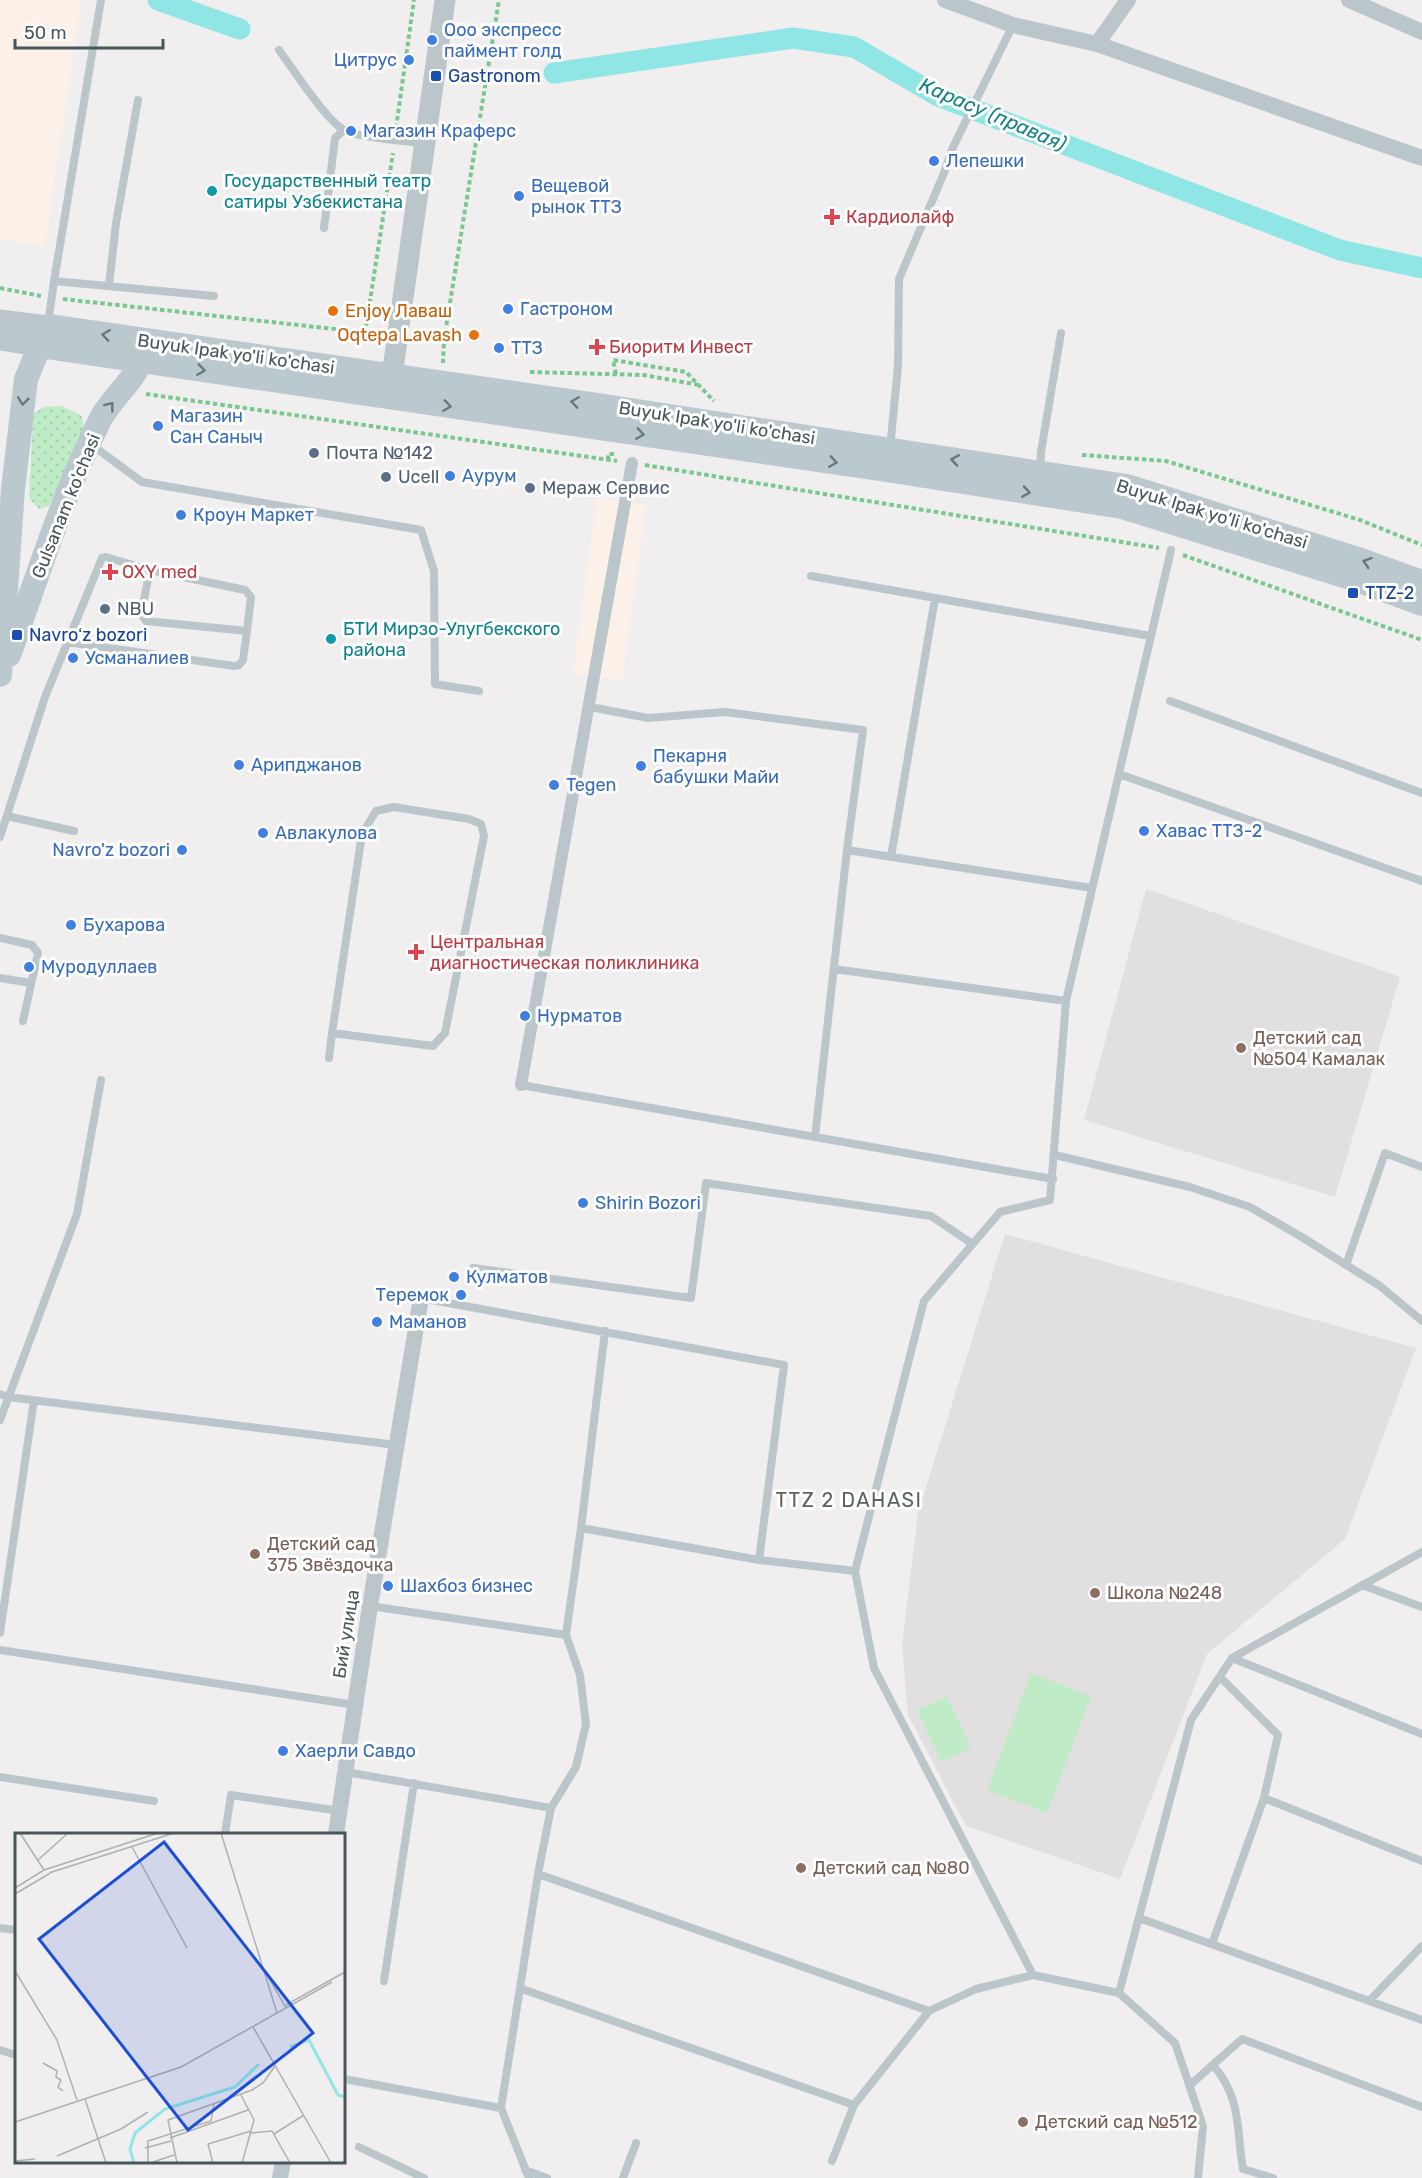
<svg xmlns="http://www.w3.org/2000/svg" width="1422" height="2178" viewBox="0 0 1422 2178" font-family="Rubik,sans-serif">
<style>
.commercial{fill:#fbf1e8}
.education{fill:#e2dfe0}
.grass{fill:url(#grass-dots)}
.garden{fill:#bfecc6}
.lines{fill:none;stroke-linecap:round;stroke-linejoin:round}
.canal{stroke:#8fe6e4;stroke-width:21}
.path{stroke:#79c88f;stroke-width:4;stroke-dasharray:4.5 3;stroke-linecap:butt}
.service{stroke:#bbc6ca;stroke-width:8}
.pedestrian{stroke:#bbc6ca;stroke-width:12}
.minor{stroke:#bbc6ca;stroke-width:16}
.tertiary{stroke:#bbc6ca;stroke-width:21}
.secondary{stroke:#bbc9cf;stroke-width:24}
.oneway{stroke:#6a787d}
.shop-dot{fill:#3f7fe0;stroke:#fff;stroke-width:2}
.transit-dot{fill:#1a4fb4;stroke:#fff;stroke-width:2}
.culture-dot{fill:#0f9aa8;stroke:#fff;stroke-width:2}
.health-dot{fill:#e0444e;stroke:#fff;stroke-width:2}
.food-dot{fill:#e8710a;stroke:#fff;stroke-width:2}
.service-dot{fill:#5c6f8a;stroke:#fff;stroke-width:2}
.education-dot{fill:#8d6e63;stroke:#fff;stroke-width:2}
.labels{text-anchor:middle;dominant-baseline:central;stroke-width:6;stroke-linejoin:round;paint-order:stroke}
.shop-label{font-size:18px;fill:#366cbe;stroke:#fff;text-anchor:start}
.transit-label{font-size:18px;fill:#164399;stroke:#fff;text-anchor:start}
.culture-label{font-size:18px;fill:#0d838f;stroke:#fff;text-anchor:start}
.health-label{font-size:18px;fill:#be3a42;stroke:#fff;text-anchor:start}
.food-label{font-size:18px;fill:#c56008;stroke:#fff;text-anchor:start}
.street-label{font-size:18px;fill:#47565a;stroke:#fff}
.service-label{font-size:18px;fill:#4e5e75;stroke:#fff;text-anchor:start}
.education-label{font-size:18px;fill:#785e54;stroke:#fff;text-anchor:start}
.water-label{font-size:20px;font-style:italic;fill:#148381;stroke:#fff}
.neighbourhood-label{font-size:20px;letter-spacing:1.5px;fill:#5b6063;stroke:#fff}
.inset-river{fill:none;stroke:#8fe6e4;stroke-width:3}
.inset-road{fill:none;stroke:#adb1b3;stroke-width:1.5}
.view{fill:#1d4ed8;fill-opacity:0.15;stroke:#1d4ed8;stroke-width:3}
.inset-edge{fill:none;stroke:#47565a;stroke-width:3}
</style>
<defs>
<pattern id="grass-dots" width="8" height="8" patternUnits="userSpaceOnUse" patternTransform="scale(1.5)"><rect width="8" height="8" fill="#bfecc6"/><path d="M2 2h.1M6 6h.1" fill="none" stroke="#a6ccac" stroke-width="1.8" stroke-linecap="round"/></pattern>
</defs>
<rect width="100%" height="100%" fill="#f1eeef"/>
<path class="commercial" d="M0 0H81L45 246 0 239Z
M597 498 646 505 622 680 573 674Z"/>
<path class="education" d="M1146 889 1400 977 1335 1197 1084 1120Z
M1005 1234 1416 1348 1345 1539 1207 1654 1120 1879 966 1826 908 1715 902 1646 918 1513Z"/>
<path class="grass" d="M61 406 81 415 84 426 76 449 49 506 39 509 29 498 33 414 44 407Z"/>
<path class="garden" d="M1031 1673 1091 1696 1047 1813 987 1790Z
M947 1696 971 1748 941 1762 917 1710Z"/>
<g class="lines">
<path class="canal" d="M158 0 240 29
M554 73 793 38 854 47 938 96 1340 250 1422 268"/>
<path class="path" d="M396 128 414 0
M0 288 41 296
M63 299 380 334
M365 333 393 153
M418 337 444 340 443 363
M444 340 499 0
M530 372 644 375 699 385
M616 374 613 360 686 372 714 401
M146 394 617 461
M1082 455 1166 461 1360 520 1422 545
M608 460V454H616
M645 465 1159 548
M1183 555 1422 640"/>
<path class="service" d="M279 50C293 69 326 120 344 130 359 138 403 140 423 144
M324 228 335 138 344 130
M54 281 214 296
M109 285 116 223 138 100
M48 325 54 281 101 0
M92 445 142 482 421 530 434 571 435 684 479 691
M890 449 898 366 899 279 944 173 953 147 1013 25
M1040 472 1041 452 1061 333
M811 576 1150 636
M67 642 234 666 239 665 243 660 247 631
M1170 701 1422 793
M590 707 648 718 725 712 863 730 847 850 815 1137
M1119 774 1422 881
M7 816 74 831
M0 837 45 697 102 558 106 557 150 570 245 590 251 597 247 631 146 621 141 614 150 570
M847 850 1092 888
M891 857 935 598
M0 938 32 945 38 953 23 1021
M834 969 1066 1001
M0 978 31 983
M329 1058 332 1033 362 834 376 811 394 807 469 819 481 824 484 836 445 1033 433 1046 332 1033
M521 1085 1053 1179
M1055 1155 1190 1187 1250 1207 1300 1236 1380 1286 1422 1321
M1346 1265 1385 1153 1422 1167
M473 1268 691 1298 706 1183 931 1216 971 1243
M421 1298 784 1365 759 1560
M0 1394 8 1397 396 1445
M0 1420 77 1214 101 1080
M581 1528 759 1560 855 1571
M1362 1585 1422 1607
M370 1606 566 1635
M0 1633 34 1400
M0 1650 355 1705
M1232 1658 1422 1734
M1220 1677 1278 1735 1264 1798 1422 1861
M0 1777 154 1801
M551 1808 576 1767 586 1724 580 1675 566 1635 581 1528 605 1331
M225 1834 231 1795 340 1811
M538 1874 929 2011
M1139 1918 1422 2020
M0 1928 16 1930
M1212 1944 1264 1798
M1033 1975 874 1668 855 1571 924 1301 1000 1212 1050 1200 1066 1001 1171 550
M384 1981 414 1783
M522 1989 854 2105
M1119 1993 1191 1720 1232 1658 1422 1552
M1369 2001 1422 1946
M0 2050 16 2055
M1213 2065C1242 2099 1236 2127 1243 2169L1273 2178
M344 2079 501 2108 538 1874 551 1808 346 1772
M1190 2085 1242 2039 1422 2107
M501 2108 529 2178
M359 2147 424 2178
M832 2161 854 2105 929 2011 976 1989 1033 1975 1119 1993 1175 2043 1203 2126 1198 2178
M525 2170 547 2178
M623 2178 636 2143"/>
<path class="pedestrian" d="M521 1085 632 463"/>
<path class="minor" d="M945 0 1013 25 1097 44 1422 158
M1349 0 1422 32
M1097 44 1128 0
M336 1834 370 1606 421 1298
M280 2178 283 2162"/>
<path class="tertiary" d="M0 320 48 326
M0 340 39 346
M392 376 445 0"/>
<path class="secondary" d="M39 346 886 470 1122 507 1357 580 1422 604
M9 655C38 576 63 494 101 418 114 394 140 377 145 349
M0 675 13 489 26 379 48 326 597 405 1127 486 1361 560 1422 582"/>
</g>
<defs><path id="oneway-chevron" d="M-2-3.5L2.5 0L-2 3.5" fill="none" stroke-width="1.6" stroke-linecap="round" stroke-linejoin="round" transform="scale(1.5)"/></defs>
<g class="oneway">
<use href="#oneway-chevron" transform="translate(106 335) rotate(-172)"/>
<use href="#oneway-chevron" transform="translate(201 370) rotate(8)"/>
<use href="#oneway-chevron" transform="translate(23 401) rotate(97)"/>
<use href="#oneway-chevron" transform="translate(575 402) rotate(-172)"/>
<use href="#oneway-chevron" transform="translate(110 406) rotate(-52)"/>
<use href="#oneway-chevron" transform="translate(447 406) rotate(8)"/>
<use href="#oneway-chevron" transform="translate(640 434) rotate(8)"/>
<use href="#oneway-chevron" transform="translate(955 460) rotate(-171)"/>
<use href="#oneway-chevron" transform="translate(833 462) rotate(8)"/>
<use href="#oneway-chevron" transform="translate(1026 492) rotate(9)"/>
<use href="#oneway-chevron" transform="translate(1367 562) rotate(-161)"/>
</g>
<g class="shop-dot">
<circle cx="432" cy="40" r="6"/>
<circle cx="409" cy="60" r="6"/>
<circle cx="351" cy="131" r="6"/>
<circle cx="934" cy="161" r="6"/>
<circle cx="519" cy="196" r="6"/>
<circle cx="508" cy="309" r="6"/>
<circle cx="499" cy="348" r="6"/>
<circle cx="158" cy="426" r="6"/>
<circle cx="450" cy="476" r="6"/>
<circle cx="181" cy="515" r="6"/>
<circle cx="73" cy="658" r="6"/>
<circle cx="239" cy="765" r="6"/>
<circle cx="641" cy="766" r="6"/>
<circle cx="554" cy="785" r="6"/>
<circle cx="1144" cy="831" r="6"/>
<circle cx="263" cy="833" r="6"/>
<circle cx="182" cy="850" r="6"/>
<circle cx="71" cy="925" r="6"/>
<circle cx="29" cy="967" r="6"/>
<circle cx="525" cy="1016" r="6"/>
<circle cx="583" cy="1203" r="6"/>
<circle cx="454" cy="1277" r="6"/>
<circle cx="461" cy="1295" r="6"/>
<circle cx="377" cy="1322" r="6"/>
<circle cx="388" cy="1586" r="6"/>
<circle cx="283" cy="1751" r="6"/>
</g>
<g class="transit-dot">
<rect x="430" y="70" width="12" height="12" rx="3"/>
<rect x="1347" y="587" width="12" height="12" rx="3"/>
<rect x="11" y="629" width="12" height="12" rx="3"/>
</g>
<g class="culture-dot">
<circle cx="212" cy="191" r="6"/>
<circle cx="331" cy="639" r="6"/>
</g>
<g class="health-dot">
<path d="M829 208h6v6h6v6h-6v6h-6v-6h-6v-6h6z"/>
<path d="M594 338h6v6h6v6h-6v6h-6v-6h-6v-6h6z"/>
<path d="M107 563h6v6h6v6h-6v6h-6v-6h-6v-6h6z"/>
<path d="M413 943h6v6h6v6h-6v6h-6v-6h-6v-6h6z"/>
</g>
<g class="food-dot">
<circle cx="333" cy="311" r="6"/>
<circle cx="474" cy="335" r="6"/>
</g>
<g class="service-dot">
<circle cx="314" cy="453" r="6"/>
<circle cx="386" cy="477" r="6"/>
<circle cx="530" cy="488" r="6"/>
<circle cx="105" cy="609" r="6"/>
</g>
<g class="education-dot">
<circle cx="1241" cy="1048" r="6"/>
<circle cx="255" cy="1554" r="6"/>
<circle cx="1095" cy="1593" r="6"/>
<circle cx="801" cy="1868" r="6"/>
<circle cx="1023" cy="2122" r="6"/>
</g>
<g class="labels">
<g class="shop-label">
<text x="444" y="30">Ооо экспресс<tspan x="444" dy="21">паймент голд</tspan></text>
<text x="397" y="60" text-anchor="end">Цитрус</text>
<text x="363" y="131">Магазин Краферс</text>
<text x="946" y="161">Лепешки</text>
<text x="531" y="186">Вещевой<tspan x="531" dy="21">рынок ТТЗ</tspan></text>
<text x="520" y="309">Гастроном</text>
<text x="511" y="348">ТТЗ</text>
<text x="170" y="416">Магазин<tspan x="170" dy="21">Сан Саныч</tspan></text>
<text x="462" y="476">Аурум</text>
<text x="193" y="515">Кроун Маркет</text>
<text x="85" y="658">Усманалиев</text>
<text x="653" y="756">Пекарня<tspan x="653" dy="21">бабушки Майи</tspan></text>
<text x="251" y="765">Арипджанов</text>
<text x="566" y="785">Tegen</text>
<text x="1156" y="831">Хавас ТТЗ-2</text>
<text x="275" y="833">Авлакулова</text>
<text x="170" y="850" text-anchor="end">Navro'z bozori</text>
<text x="83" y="925">Бухарова</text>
<text x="41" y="967">Муродуллаев</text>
<text x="537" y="1016">Нурматов</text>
<text x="595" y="1203">Shirin Bozori</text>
<text x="466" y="1277">Кулматов</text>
<text x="449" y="1295" text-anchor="end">Теремок</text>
<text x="389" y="1322">Маманов</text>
<text x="400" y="1586">Шахбоз бизнес</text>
<text x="295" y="1751">Хаерли Савдо</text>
</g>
<g class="transit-label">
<text x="448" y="76">Gastronom</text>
<text x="1365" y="593">TTZ-2</text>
<text x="29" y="635">Navroʻz bozori</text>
</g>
<g class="culture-label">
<text x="224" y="181">Государственный театр<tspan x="224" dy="21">сатиры Узбекистана</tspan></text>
<text x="343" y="629">БТИ Мирзо-Улугбекского<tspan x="343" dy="21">района</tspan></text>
</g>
<g class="health-label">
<text x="846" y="217">Кардиолайф</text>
<text x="609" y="347">Биоритм Инвест</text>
<text x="122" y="572">OXY med</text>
<text x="430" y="942">Центральная<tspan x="430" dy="21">диагностическая поликлиника</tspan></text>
</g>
<g class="food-label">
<text x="345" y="311">Enjoy Лаваш</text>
<text x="462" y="335" text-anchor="end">Oqtepa Lavash</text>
</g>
<g class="street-label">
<text transform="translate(236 354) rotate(8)">Buyuk Ipak yo'li ko'chasi</text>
<text transform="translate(717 423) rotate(9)">Buyuk Ipak yo'li ko'chasi</text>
<text transform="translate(66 506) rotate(-68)">Gulsanam ko'chasi</text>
<text transform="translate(1212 514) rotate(17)">Buyuk Ipak yo'li ko'chasi</text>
<text transform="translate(346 1634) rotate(-81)">Бий улица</text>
</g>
<g class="service-label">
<text x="326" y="453">Почта №142</text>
<text x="398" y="477">Ucell</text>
<text x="542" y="488">Мераж Сервис</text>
<text x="117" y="609">NBU</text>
</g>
<g class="education-label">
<text x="1253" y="1038">Детский сад<tspan x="1253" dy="21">№504 Камалак</tspan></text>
<text x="267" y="1544">Детский сад<tspan x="267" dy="21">375 Звёздочка</tspan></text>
<text x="1107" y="1593">Школа №248</text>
<text x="813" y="1868">Детский сад №80</text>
<text x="1035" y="2122">Детский сад №512</text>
</g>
<g class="water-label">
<text transform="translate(993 114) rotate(23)">Карасу (правая)</text>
</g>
<g class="neighbourhood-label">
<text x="849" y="1500">TTZ 2 DAHASI</text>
</g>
</g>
<g transform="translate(15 1833)">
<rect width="330" height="330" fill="#f1eeef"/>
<path class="inset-river" d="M275 214 294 207 323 262 330 264M119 330 115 316 120 300 150 276 220 254 244 231"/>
<path class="inset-road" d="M5 0 29 37M206 0 262 180M117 14 172 115M23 27 53 0M0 55 29 37 143 0M0 61 37 39 159 0M0 138 42 207 62 267M271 172 330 139M271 175 317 149M238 194 316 330M28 230 42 238 41 244 46 247 43 254 48 258M226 262 239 287 227 330M70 266 91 330M0 289 166 234 271 175 251 140M236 300 257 298 275 330M259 301 289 282M155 305 233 277M130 315 156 308M42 323 106 296 133 279M0 328 20 326M133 330V308L196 288 199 271M135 330 159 322M162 330 153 287 237 257 248 250 260 233M198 330 193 311 236 298"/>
<path class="view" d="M149 9 298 200 173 297 24 106Z"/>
<rect width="330" height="330" class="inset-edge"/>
</g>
<path d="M15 39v9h148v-9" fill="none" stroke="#47565a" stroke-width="3"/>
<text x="24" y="39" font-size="18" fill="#47565a" stroke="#ffffff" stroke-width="4.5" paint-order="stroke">50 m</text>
</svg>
